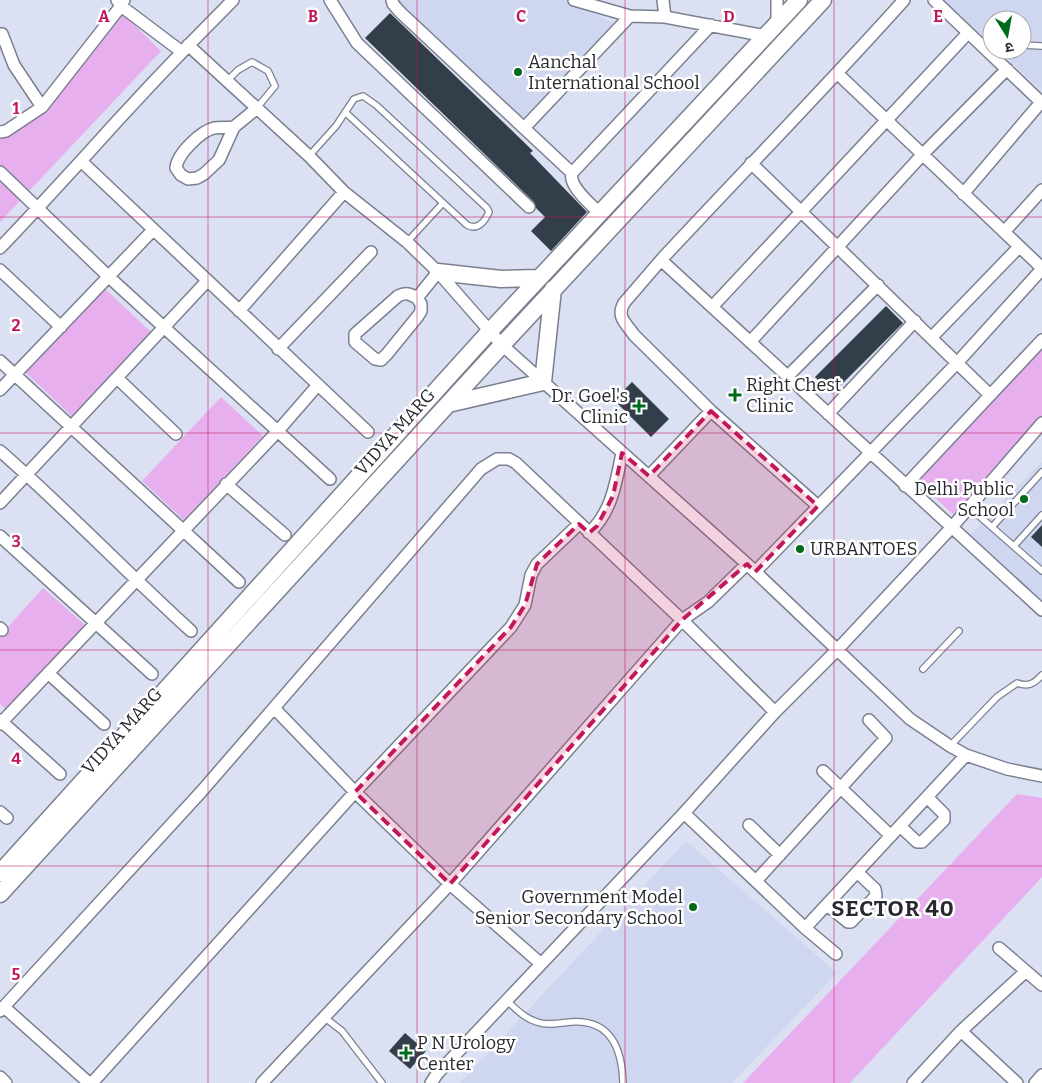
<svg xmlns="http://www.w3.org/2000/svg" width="1042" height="1083" viewBox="0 0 1042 1083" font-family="Bitter,'Noto Sans Devanagari',serif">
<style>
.built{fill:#cfd6ef}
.green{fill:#e8afef}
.building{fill:#323e49}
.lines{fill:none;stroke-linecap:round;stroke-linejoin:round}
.service-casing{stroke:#7b8090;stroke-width:8}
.minor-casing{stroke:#7b8090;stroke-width:14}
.secondary-casing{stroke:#7b8090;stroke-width:19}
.service{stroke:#fff;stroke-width:5.5}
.minor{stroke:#fff;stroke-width:11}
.secondary{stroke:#fff;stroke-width:16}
.marked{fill:#c2185b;fill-opacity:0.2;stroke:#c2185b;stroke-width:4;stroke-dasharray:10 6;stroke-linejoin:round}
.grid{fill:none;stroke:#c2185b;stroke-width:1;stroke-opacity:0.55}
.poi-dot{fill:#006b1a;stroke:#fff;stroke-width:2}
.labels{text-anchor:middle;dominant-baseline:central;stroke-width:5;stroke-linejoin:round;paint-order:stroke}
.poi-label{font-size:18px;fill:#27292f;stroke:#fff;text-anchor:start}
.street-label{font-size:18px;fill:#27292f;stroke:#fff}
.district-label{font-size:22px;font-weight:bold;letter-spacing:1px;fill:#27292f;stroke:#fff}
.grid-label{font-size:16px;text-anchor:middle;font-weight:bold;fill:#c2185b;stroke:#fff;stroke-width:5;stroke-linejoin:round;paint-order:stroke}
</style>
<rect width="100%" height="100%" fill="#dbe0f2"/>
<path class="built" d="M399 0H565L614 23 521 121 395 4Z
M944 0H1042V91L998 50H1022V20H992V44Z
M1042 462V603L969 536Z
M686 841 837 973 732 1083H460Z"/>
<path class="green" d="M115 6 161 51 0 222V137L19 130Z
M103 287 153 334 74 418 24 371Z
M1042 348V432L959 520 917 481Z
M221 397 263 436 184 520 142 481Z
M43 588 85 625 8 711 0 704V636Z
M1017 794 1042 798V877L850 1083H743Z"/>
<path class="building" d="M390 13 533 151 530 153 587 212 551 251 531 231 545 217 536 208 534 202 365 38Z
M886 306 903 323 832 394 815 377Z
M632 382 669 419 651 437 614 400Z
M1042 525V547L1031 537Z
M405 1033 426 1051 410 1069 389 1051Z"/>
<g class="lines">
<g class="service-casing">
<path id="service" d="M1022 45 1042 46
M226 82 238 70 252 62 268 71 275 86 256 109
M309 156 336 126 354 99 363 96 376 105 487 208 489 212C485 221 478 231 467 225L345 112
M407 242 443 203
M970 508 1042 571
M992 527 1042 472
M1014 546 1042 515
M923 669 959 631
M950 746 997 697 1017 683C1028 687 1034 684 1042 675
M506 1000C516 1009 524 1018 537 1022 548 1026 560 1023 571 1022 611 1019 622 1049 623 1083
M324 1017 342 1031 382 1083"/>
</g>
<g class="minor-casing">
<path id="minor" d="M117 0 121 6 182 52
M330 0 357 43 529 207
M392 0 393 4 400 12 572 173C568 186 591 204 600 214
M574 0 630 16 665 17
M663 0 665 17 766 36
M934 0 1042 103
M777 25V0
M0 34H2L14 65 42 107 121 6 124 0
M188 45 309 156 344 192 407 242 438 272 502 345 747 564 910 719 950 746 966 755 1007 769 1042 776
M838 74 1042 268
M234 127C228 128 220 127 214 128 201 131 177 154 176 168L181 175 188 179 197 178 204 174 219 160 234 127 256 109
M524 128 630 16
M0 132 6 131 42 107
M81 161 368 432
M751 163 990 395
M0 172 109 277 330 479
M572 173 711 25
M963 194 1042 101
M1004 232 1042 190
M0 248C28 219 54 190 81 161 130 106 181 52 233 0
M661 260C742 173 825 88 904 0
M0 270 61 327
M417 298C410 294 406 292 398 296L355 334V342L375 359 381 360 387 354 418 316 421 311V304L417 298 438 272
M712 307 968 33
M239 311 344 192
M932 337 1019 247
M750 342 923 154 1007 69
M278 349 371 252
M0 361 239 582
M787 377 878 285
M117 378 176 434
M0 390 153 230
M828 414 915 321
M0 451C66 509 126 572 191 631
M649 476 711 411
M226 484 285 535
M905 486 1042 340
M0 503 207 281
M818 506 711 411 634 335C626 323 616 317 624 303L661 260 1042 610
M589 533C612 512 616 482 622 453
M0 536 152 674
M755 572 957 363 1042 269
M0 628 2 630
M48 673 104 724
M274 708 355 792 450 884 540 963
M0 720 60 774
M0 724 277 432 317 386
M823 771 891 836
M0 812 7 818
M684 813 805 928 836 954
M749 825 780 855
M900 826 917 842H922L944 820V814L927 797
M756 881 886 738 869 720
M827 905 848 922H851L876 896 875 889 857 872
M805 928 966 755
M999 948 1042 985
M4 1007 89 1083
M0 1011 201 792 481 469 497 459H509L516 463 682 620 775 712
M961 1031 1017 1083
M0 1077 6 1083
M92 1083 355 792 511 627 525 605 531 575 537 564 579 524
M262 1083 450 884 682 620 708 602 747 564
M431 1083 437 1074 684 813 775 712 837 650 952 527 1042 423
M913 1083 961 1031 1025 972
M1035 1083 1042 1075"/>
</g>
<g class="secondary-casing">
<path id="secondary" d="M438 272 501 279 539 278
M448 404 543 382 553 289
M0 873 489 332 799 0
M0 894 502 345 823 0"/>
</g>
<use href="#service" class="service"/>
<use href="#minor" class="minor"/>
<use href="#secondary" class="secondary"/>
</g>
<path class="marked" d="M711 411 818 506 755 572 747 564 682 620 450 884 355 792 511 627 525 605 537 564 579 524 589 533 597 526 613 496 622 453 649 476Z"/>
<path class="grid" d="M208 0V1083M417 0V1083M625 0V1083M834 0V1083M0 217H1042M0 433H1042M0 650H1042M0 866H1042"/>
<g class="poi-dot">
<circle cx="518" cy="72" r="5"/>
<path d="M732.5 387.5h5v5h5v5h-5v5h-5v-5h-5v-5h5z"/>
<path d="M636.5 398.5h5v5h5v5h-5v5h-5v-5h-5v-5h5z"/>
<circle cx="1024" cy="499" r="5"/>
<circle cx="800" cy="549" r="5"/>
<circle cx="693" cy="907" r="5"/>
<path d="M403.5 1045.5h5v5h5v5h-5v5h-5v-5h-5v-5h5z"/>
</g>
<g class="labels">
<g class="poi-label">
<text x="528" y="62">Aanchal<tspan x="528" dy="21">International School</tspan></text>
<text x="746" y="385">Right Chest<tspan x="746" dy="21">Clinic</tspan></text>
<text x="628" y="396" text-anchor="end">Dr. Goel's<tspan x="628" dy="21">Clinic</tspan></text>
<text x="1014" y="489" text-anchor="end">Delhi Public<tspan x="1014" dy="21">School</tspan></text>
<text x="810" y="549">URBANTOES</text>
<text x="683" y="897" text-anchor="end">Government Model<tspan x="683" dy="21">Senior Secondary School</tspan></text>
<text x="417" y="1043">P N Urology<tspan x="417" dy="21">Center</tspan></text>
</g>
<g class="street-label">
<text transform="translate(395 432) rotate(-48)">VIDYA MARG</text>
<text transform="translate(122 731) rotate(-48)">VIDYA MARG</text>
</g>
<g class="district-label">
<text x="893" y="908">SECTOR 40</text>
</g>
</g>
<g class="grid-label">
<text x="104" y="22">A</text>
<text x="313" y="22">B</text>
<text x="521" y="22">C</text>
<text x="729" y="22">D</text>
<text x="938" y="22">E</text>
<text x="16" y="114">1</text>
<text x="16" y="331">2</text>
<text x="16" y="547">3</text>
<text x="16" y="764">4</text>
<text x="16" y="980">5</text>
</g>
<g transform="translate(1007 35) rotate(169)"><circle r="24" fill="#ffffff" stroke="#a9a9ac"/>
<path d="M0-4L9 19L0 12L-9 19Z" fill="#006b1a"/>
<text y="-8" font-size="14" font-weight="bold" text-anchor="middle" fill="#27292f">उ</text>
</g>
</svg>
